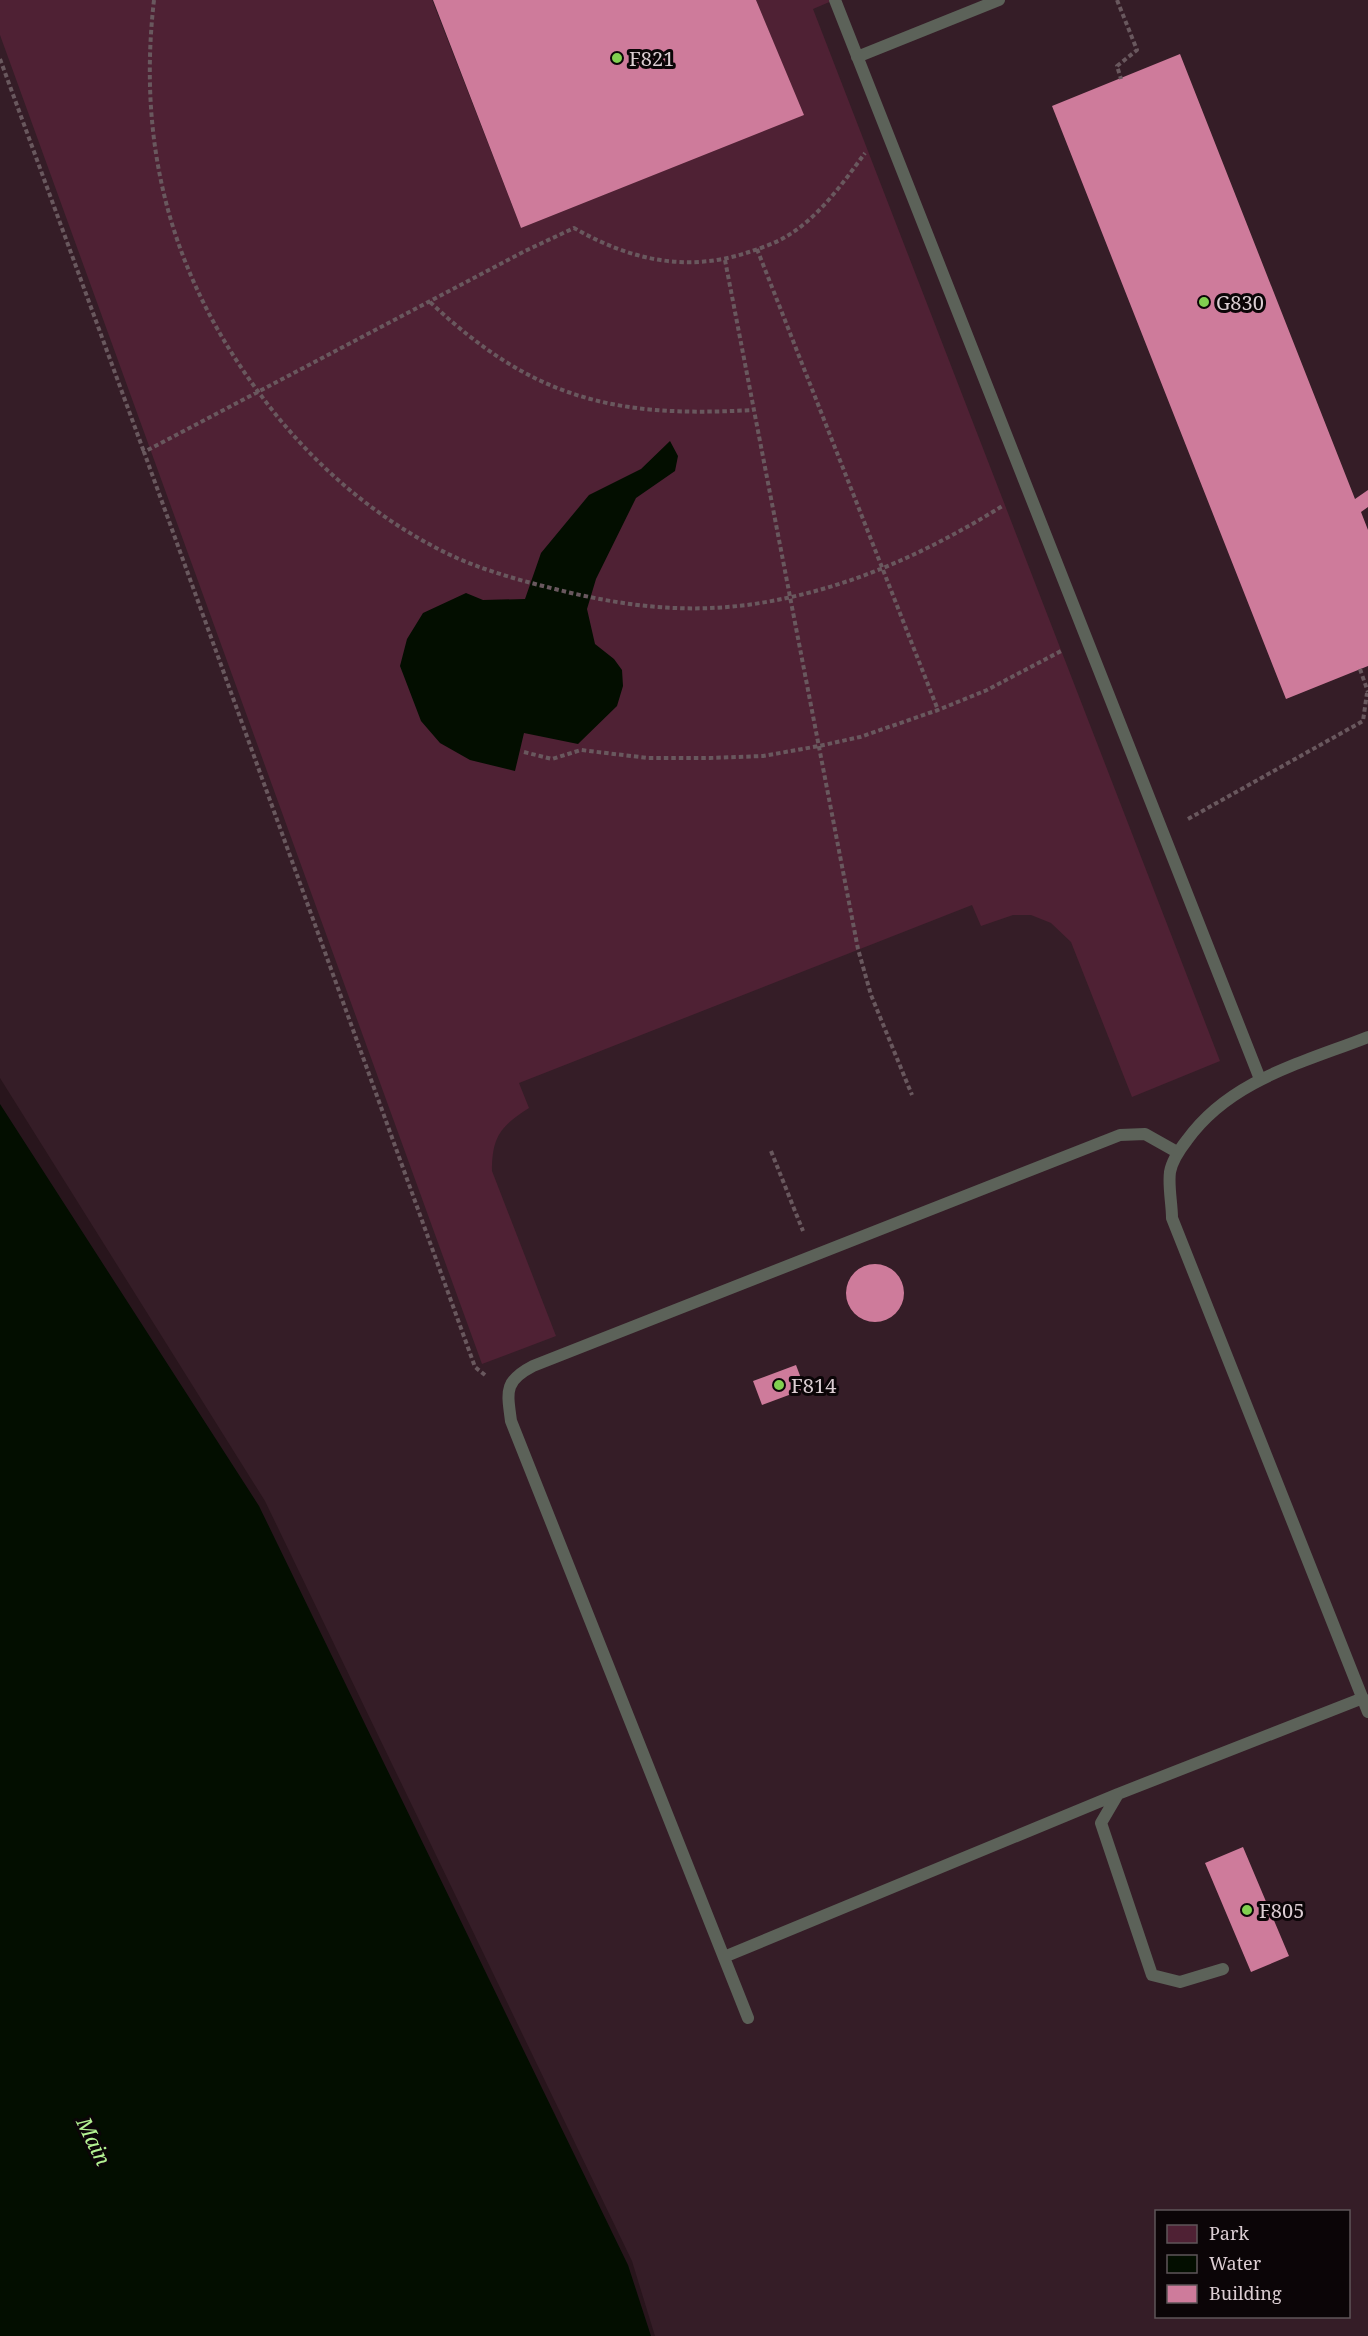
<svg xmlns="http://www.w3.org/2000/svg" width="1368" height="2336" viewBox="0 0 1368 2336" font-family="'Noto Serif',serif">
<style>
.built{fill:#351d27;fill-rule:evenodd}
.green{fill:#4f2134}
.water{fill:#030e00}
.building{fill:#ce7b9b}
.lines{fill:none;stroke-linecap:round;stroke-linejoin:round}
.path{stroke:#69585e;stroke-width:4;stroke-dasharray:4.5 3;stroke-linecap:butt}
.lane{stroke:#5c6259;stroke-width:12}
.poi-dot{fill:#81d050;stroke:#0b0507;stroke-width:2}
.labels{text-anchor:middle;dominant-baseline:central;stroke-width:6;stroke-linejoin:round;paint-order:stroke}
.poi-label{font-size:20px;fill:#dcced3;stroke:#0b0507;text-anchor:start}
.water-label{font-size:21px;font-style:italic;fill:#b4f393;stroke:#0b0507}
</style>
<rect width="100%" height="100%" fill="#28151c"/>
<path class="built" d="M0 0H1368V2336H655L632 2261 265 1501 0 1078ZM1156 2212H1348V2316H1156Z"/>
<path class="green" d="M0 0H432L521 228 803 115 756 0H834L813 9 1220 1061 1132 1097 1071 942 1051 923 1031 915H1013L981 926 972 905 519 1083 529 1108C501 1126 492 1136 492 1171L556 1336 482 1364 0 35Z"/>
<path class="water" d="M670 441 678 456 675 471 636 498 596 579 587 609 595 644 614 659 622 670 623 686 617 706 578 744 524 733 515 771 470 760 440 743 421 721 400 666 407 639 423 613 466 593 483 600 525 599 541 553 589 495 641 469Z
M0 1104 259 1506 628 2265 651 2336H0Z"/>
<path class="building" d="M433 0H756L804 115 521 228Z
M1180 54 1355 499 1368 490V507L1361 512 1368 530V666L1286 699 1052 106Z
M846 1293a29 29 0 1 1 58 0a29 29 0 1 1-58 0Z
M796 1365 805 1389 762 1405 753 1381Z
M1243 1847 1289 1956 1251 1972 1205 1863Z"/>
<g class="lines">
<path class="path" d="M154 0C136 156 176 289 273 411 322 473 386 526 459 559 490 572 522 581 555 589 622 606 685 614 754 604 846 590 925 554 1004 505
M1117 0 1137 50 1117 66 1121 79
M0 59 144 452
M757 249 938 710
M725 260 858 949 871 995 912 1095
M430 302C533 399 614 418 752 410
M1360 669 1368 692
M524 752 552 759 581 750 648 758H710L763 756 819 746 860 737 938 710 987 690 1063 650
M1188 819 1363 721 1367 693
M771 1151 803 1231
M485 1375 475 1367 144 452 525 251 574 228C630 260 687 273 749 252 761 248 776 243 787 236 819 217 843 183 865 153"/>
<path class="lane" d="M835 0 1260 1079
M857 57 999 0
M1368 1037C1302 1063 1230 1080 1187 1140 1180 1149 1172 1160 1170 1172 1168 1186 1172 1204 1172 1218L1368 1712
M724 1957 1118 1794
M1223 1969 1180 1982 1152 1975 1101 1823 1118 1794 1363 1698
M748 2018 511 1421C507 1391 504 1381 533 1366L1120 1135 1145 1134 1177 1152"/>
</g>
<g class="poi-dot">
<circle cx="617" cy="58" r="6"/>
<circle cx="1204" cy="302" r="6"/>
<circle cx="779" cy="1385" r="6"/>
<circle cx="1247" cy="1910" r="6"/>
</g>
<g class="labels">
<g class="poi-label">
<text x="629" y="58">F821</text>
<text x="1216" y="302">G830</text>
<text x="791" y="1385">F814</text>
<text x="1259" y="1910">F805</text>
</g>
<g class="water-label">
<text transform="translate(94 2141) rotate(64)">Main</text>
</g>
</g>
<rect x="1155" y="2210" width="195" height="108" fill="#0b0507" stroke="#5f5559" stroke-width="1.5"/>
<rect x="1167" y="2225" width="30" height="18" fill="#4f2134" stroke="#5f5559" stroke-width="1.5"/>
<text x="1209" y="2240" font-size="18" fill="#dcced3">Park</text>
<rect x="1167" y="2255" width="30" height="18" fill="#030e00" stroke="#5f5559" stroke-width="1.5"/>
<text x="1209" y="2270" font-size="18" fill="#dcced3">Water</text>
<rect x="1167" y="2285" width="30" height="18" fill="#ce7b9b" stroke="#5f5559" stroke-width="1.5"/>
<text x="1209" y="2300" font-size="18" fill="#dcced3">Building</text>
</svg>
